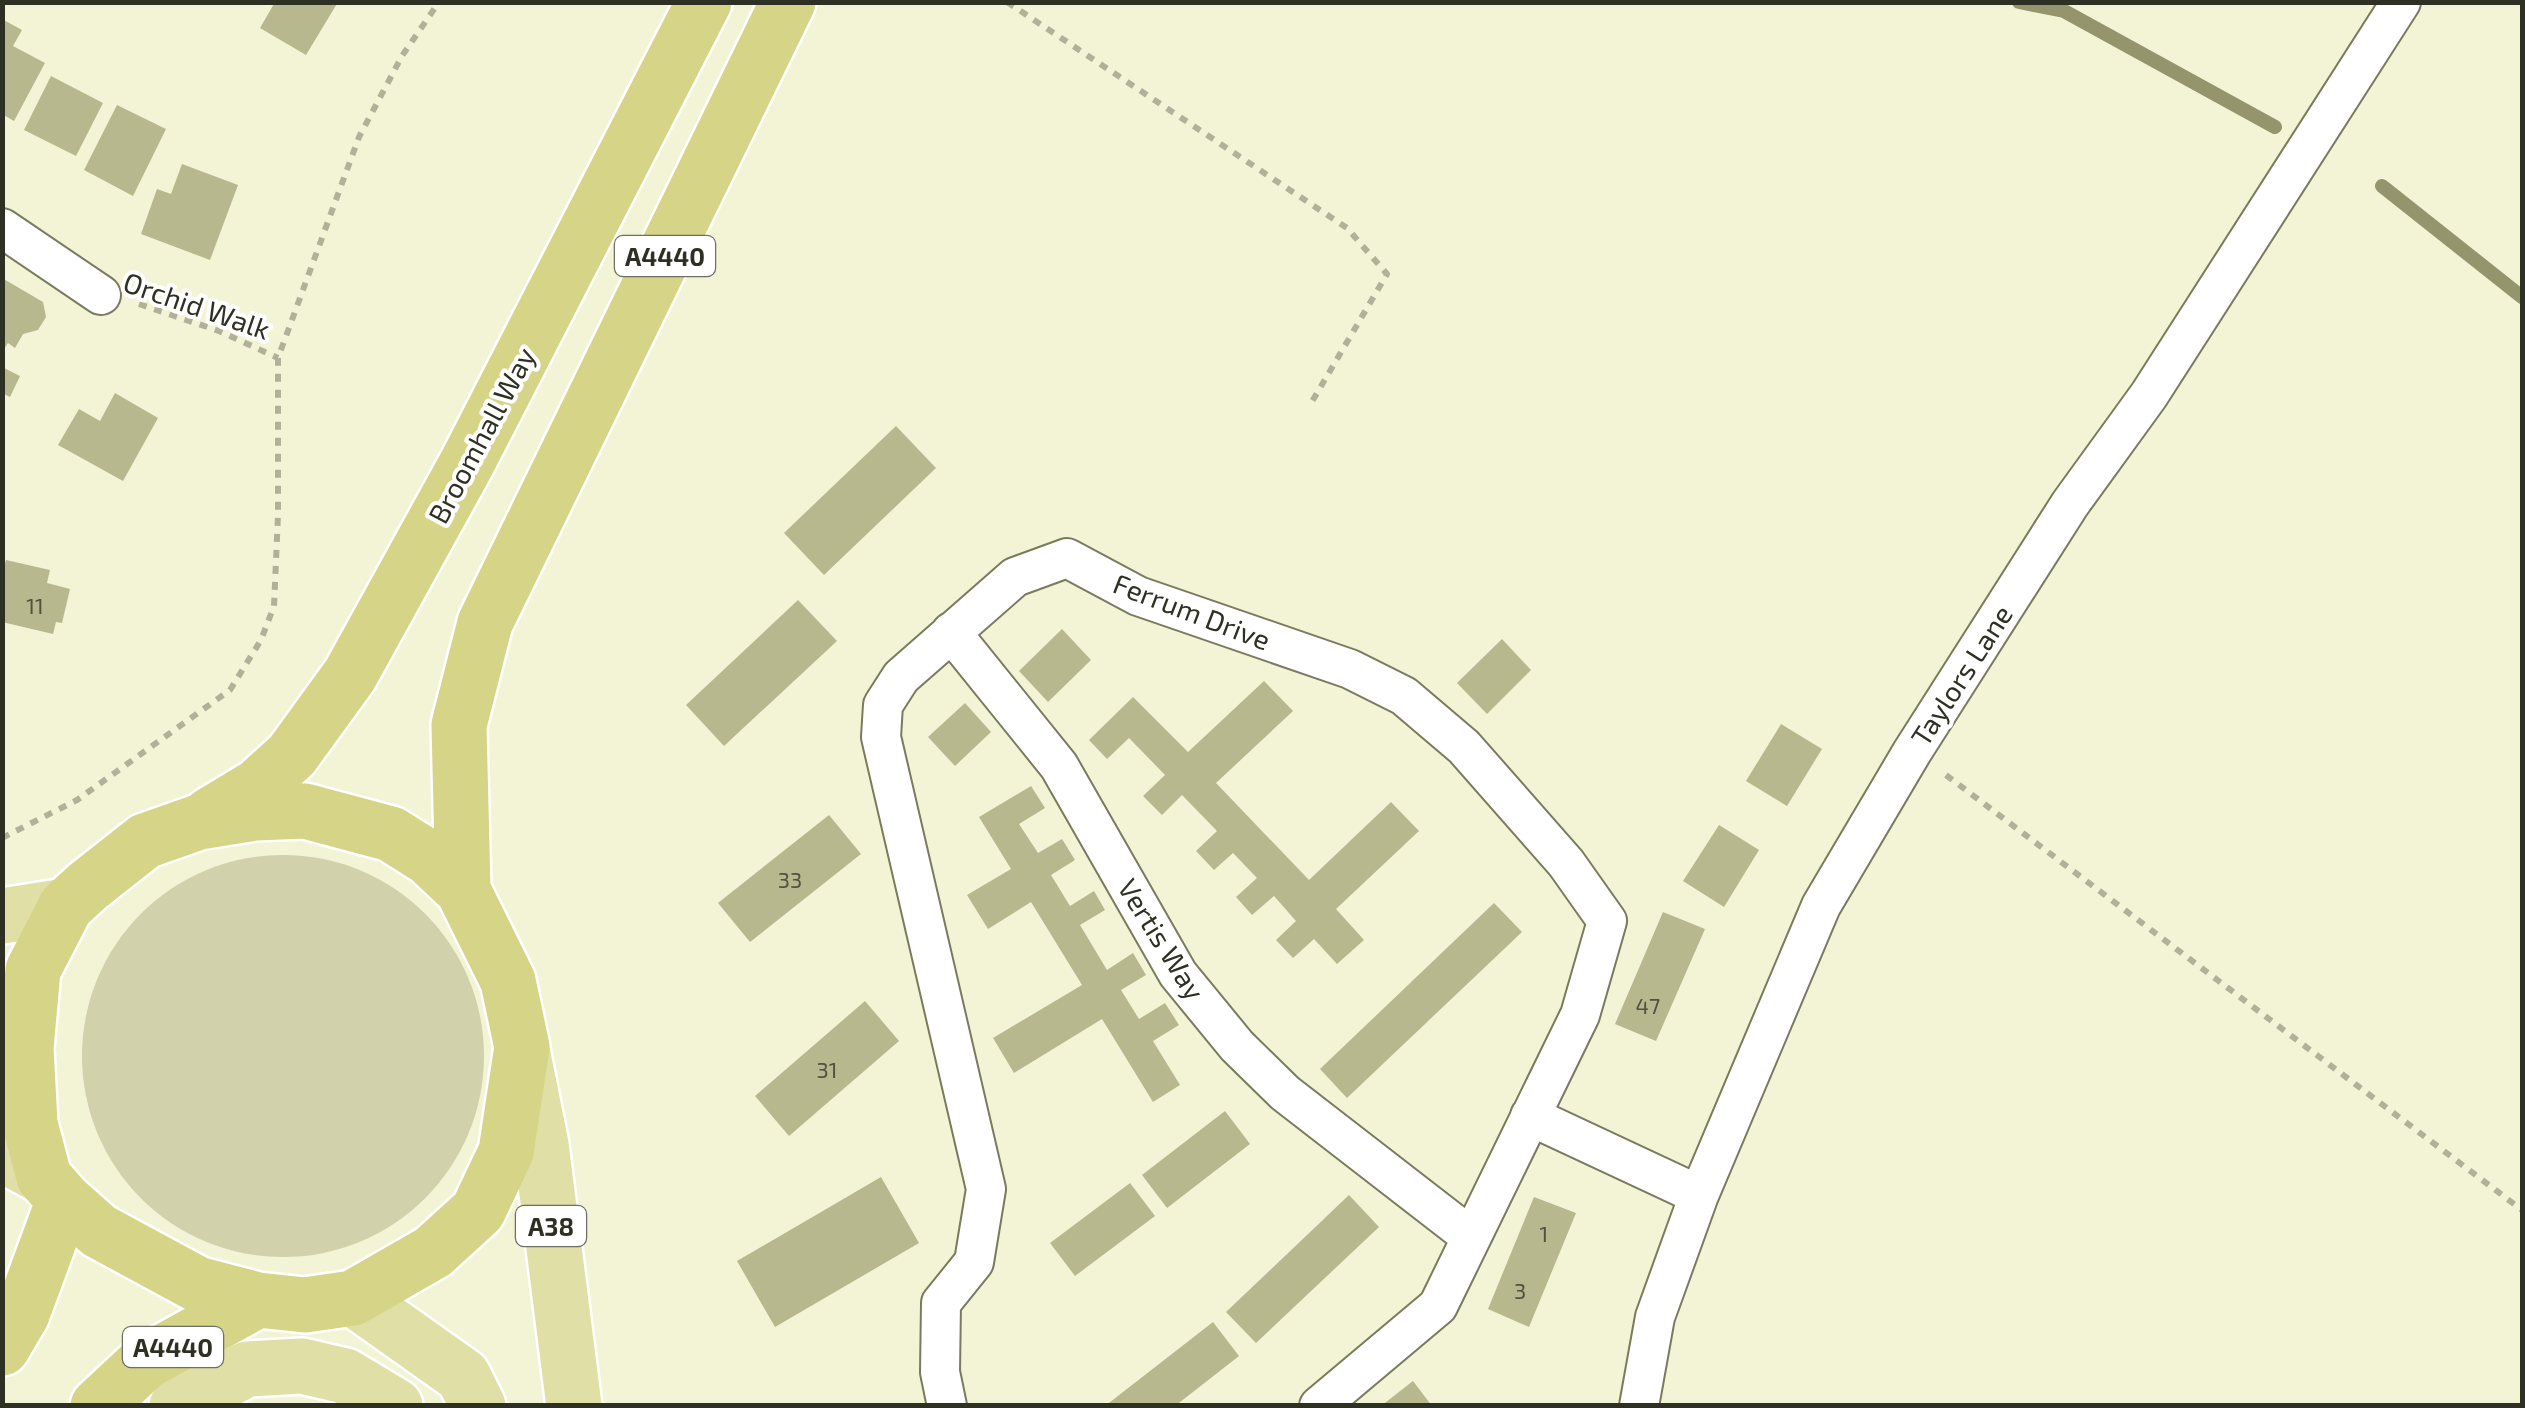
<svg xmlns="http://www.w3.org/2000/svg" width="2525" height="1408" viewBox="0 0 2525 1408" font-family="'Exo 2',sans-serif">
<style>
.green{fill:#d1d1ab}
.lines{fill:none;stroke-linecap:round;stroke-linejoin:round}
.stream{stroke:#95956d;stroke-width:14}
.building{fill:#b8b88f}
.minor-casing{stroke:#7a7a5f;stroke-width:42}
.primary-casing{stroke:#fff;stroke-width:60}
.trunk-casing{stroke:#fff;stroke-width:60}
.path{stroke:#b1b199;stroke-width:6;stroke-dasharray:8 8;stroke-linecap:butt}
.minor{stroke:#fff;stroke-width:38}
.primary{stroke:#e0dfa5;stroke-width:55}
.trunk{stroke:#d6d487;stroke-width:55}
.labels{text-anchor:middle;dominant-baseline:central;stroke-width:8;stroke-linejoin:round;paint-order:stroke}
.number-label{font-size:22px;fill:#51523f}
.shield{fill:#fff;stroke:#6d6e66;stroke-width:2.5}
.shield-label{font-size:25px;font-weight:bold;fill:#2f3024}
.street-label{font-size:28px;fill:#2f3024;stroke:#fff}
</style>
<rect width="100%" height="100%" fill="#f3f3d5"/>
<path class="green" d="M82 1056a201 201 0 1 1 402 0a201 201 0 1 1-402 0Z"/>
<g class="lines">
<path class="stream" d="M2019 2 2064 11 2275 127
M2382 186 2522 297"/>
</g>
<path class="building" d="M275 2H338L306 55 260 28Z
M2 19 22 30 13 46 45 63 14 121 2 114Z
M51 76 103 103 76 156 24 130Z
M117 105 166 129 133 196 84 170Z
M182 164 238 185 210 260 141 234 157 189 171 194Z
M2 278 43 302 46 317 38 330 23 334 15 348 8 343 2 352Z
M2 367 20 376 10 397 2 393Z
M115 393 158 418 123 481 58 445 79 409 100 421Z
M896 426 936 468 824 575 784 533Z
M6 560 50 570 47 583 70 589 62 623 56 622 53 634 2 622V575Z
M798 600 837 641 724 746 686 705Z
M1062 629 1091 660 1048 702 1019 671Z
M1502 639 1531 670 1487 714 1457 683Z
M1264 681 1293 711 1216 783 1309 880 1391 802 1419 831 1336 909 1364 940 1337 964 1314 939 1293 958 1276 940 1296 921 1274 896 1252 915 1236 897 1257 878 1233 853 1214 870 1196 851 1217 831 1182 795 1162 815 1143 796 1165 775 1129 738 1107 759 1089 740 1133 697 1188 752Z
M965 703 991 732 955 766 928 737Z
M1781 724 1822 749 1787 806 1746 781Z
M1031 786 1045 808 1019 824 1038 853 1062 839 1075 860 1051 875 1070 906 1094 891 1105 910 1080 925 1107 970 1133 953 1146 975 1121 990 1139 1019 1165 1003 1179 1025 1153 1041 1180 1085 1153 1102 1102 1019 1014 1073 993 1038 1082 985 1031 902 988 929 967 895 1011 869 979 817Z
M829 815 861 854 750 942 718 903Z
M1719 825 1759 850 1724 907 1683 881Z
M1494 903 1522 932 1347 1098 1320 1069Z
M1663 912 1705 929 1656 1041 1615 1024Z
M865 1001 899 1041 789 1136 755 1096Z
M1225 1111 1250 1144 1167 1208 1142 1175Z
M881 1177 919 1243 775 1327 737 1261Z
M1130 1183 1155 1216 1075 1276 1050 1243Z
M1349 1195 1379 1227 1256 1343 1226 1312Z
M1534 1197 1576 1213 1529 1327 1488 1309Z
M1213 1322 1239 1356 1175 1406H1105Z
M1413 1381 1432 1406H1381Z"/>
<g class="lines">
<g class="minor-casing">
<path id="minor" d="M2 228 101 295
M951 632 1059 766 1178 974 1237 1046 1285 1093 1471 1237
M1530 1116 1699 1195
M947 1406 940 1372 941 1303 974 1262 986 1189 881 737 883 705 901 677 1015 577 1067 558 1138 596 1350 669 1404 696 1464 747 1566 863 1607 921 1580 1015 1438 1306 1319 1406
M1639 1406 1655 1317 1699 1195 1821 906 1912 752 2070 504 2149 395 2401 2"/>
</g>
<g class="primary-casing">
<path id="primary" d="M2 916 66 906
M523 1055 541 1145 574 1406
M2 1154 44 1177
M353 1298 463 1376 478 1406
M177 1406 247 1369 302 1366 345 1376 395 1406"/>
</g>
<g class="trunk-casing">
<path id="trunk" d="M305 811 391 834 429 858 463 890 508 981 522 1047 506 1152 478 1211 433 1252 353 1298 305 1305 258 1300 197 1284 99 1231 64 1200 44 1177 30 1124 26 1048 33 970 66 906 88 886 145 841 199 822 255 813Z
M210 815 258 786 292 755 350 675 467 463 704 2
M463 890 459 725 485 623 788 2
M2 1348 22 1314 64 1200
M98 1406 145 1362 258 1300"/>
</g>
<path class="path" d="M1007 2 1347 228 1387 274 1310 405
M139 304 219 331 278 358
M1946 775 2522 1210
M2 838 77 800 230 690 261 640 274 606 278 515V358L359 137 402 56 439 2"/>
<use href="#minor" class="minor"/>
<use href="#primary" class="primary"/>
<use href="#trunk" class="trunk"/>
</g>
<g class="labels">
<g class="number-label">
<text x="35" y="605">11</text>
<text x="790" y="879">33</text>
<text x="1648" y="1005">47</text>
<text x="827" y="1069">31</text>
<text x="1544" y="1233">1</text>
<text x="1520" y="1290">3</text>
</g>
<g class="shield">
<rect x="615" y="236" width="100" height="40" rx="8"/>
<rect x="516" y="1206" width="70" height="40" rx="8"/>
<rect x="123" y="1327" width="100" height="40" rx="8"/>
</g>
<g class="shield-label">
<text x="665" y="256">A4440</text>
<text x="551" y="1226">A38</text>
<text x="173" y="1347">A4440</text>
</g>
<g class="street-label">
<text transform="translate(197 305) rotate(19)">Orchid Walk</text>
<text transform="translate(481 435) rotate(-62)">Broomhall Way</text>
<text transform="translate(1192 611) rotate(21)">Ferrum Drive</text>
<text transform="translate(1961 675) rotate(-57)">Taylors Lane</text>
<text transform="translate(1162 939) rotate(58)">Vertis Way</text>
</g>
</g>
<rect width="2525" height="1408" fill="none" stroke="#2f3024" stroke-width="10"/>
</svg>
